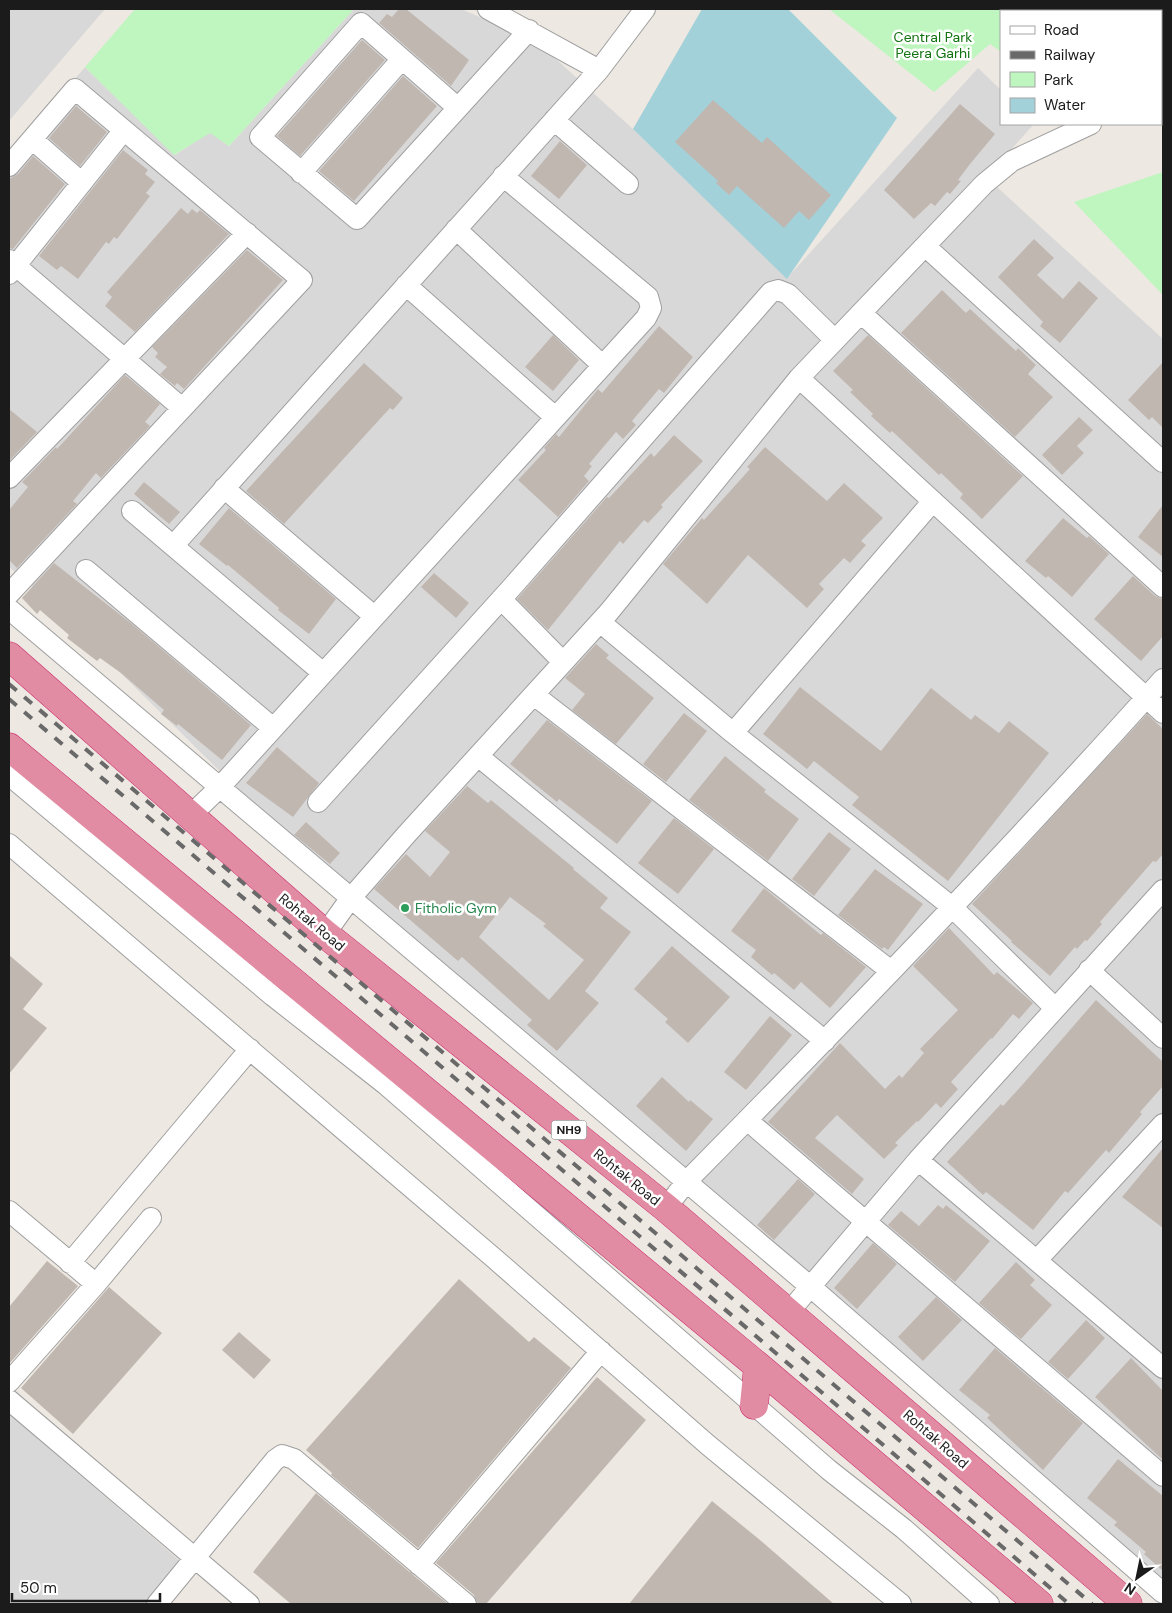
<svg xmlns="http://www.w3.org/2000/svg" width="1172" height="1613" viewBox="0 0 1172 1613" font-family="'DM Sans',sans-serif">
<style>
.residential{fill:#d9d8d8}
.park{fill:#bff6bf}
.water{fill:#a3d1d9}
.building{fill:#c1b7b1;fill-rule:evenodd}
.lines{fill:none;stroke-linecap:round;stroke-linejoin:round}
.minor-casing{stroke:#9f9f9f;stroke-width:22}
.highway-casing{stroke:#cd2c70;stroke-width:29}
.minor{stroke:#fff;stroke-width:20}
.highway{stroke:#e18ca3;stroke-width:28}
.rail{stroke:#696969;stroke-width:4;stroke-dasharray:10 10;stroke-linecap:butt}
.leisure-dot{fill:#2e9e5b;stroke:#fff;stroke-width:2}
.labels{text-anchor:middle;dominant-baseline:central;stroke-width:5;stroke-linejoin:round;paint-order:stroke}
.shield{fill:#fff;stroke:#5f5f5f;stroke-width:1}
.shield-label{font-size:12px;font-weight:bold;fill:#1b1b1b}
.park-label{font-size:14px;fill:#107310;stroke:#fff}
.leisure-label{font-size:14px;fill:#27864d;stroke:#fff;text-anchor:start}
.street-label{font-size:14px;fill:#1b1b1b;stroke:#fff}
</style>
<rect width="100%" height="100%" fill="#ede8e1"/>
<path class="residential" d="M9 9H105L9 121Z
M354 9H461L536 41 633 129 787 278 978 68 1001 90V124H1034L986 177 1163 339V1579L278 829 39 592 9 567V156L85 67 175 155 210 132 229 146Z
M9 1414 187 1567 155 1604H9Z"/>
<path class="park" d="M135 9H354L229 146 210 133 174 155 85 67Z
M829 9H1051L1055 11H1001V52L990 44 934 92Z
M1163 172V295L1074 202Z"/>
<path class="water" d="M702 9H788L897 118 787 279 633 129Z"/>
<path class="building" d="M399 9H406L469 60 451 86 379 23 387 14 392 17Z
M362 40 385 60 300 156 277 136Z
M403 76 437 106 354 201 319 171Z
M713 100 762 143 767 137 831 195 809 220 799 211 784 228 737 186 729 195 716 183 718 181 675 142Z
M960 104 995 134 970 164 958 180 961 181 950 194 947 192 935 206 931 203 914 219 884 190Z
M76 106 107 132 80 166 49 138Z
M560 141 587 165 559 199 531 176Z
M123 150 148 170 145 174 155 182 146 193 150 196 117 239 114 237 109 244 106 242 78 279 61 266 57 270 39 256Z
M33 156 65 184 13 249 9 248V179L18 174Z
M181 208 188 214 192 209 197 213 200 210 229 234 135 332 105 306 112 297 107 292Z
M1034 239 1054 258 1037 275 1063 299 1079 281 1098 298 1060 343 1040 326 1043 322 998 277Z
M247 250 283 280 184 389 177 383 175 386 160 374 167 367 155 357 158 353 152 347Z
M942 290 966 313 970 309 1016 351 1018 348 1036 365 1028 374 1053 397 1015 437 901 333Z
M659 326 693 357 664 393 659 389 632 421 636 425 623 439 616 432 589 464 592 466 584 476 589 481 558 517 518 480 546 450 544 448 556 434 559 437 598 389 602 393Z
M553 335 579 360 553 391 525 367Z
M868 335 1023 476 982 519 960 498 963 494 941 473 939 475 892 431 890 433 871 416 873 414 850 392 853 390 833 371Z
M1163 362V428L1152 417 1149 420 1128 400Z
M364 363 403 398 393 410 390 408 284 524 246 491Z
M125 375 160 404 145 422 150 426 101 478 96 473 73 501 77 504 17 568 9 560V510L28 487 22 482 56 447 57 449Z
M9 409 37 432 9 461Z
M1079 417 1093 430 1077 446 1084 453 1062 475 1042 455Z
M674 435 703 461 661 505 663 507 648 523 644 520 623 544 620 541 548 630 517 599 607 497 609 498 651 453 654 457Z
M765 447 827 501 844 483 883 518 861 541 866 545 850 563 844 558 819 584 824 589 807 608 748 555 707 604 663 564 702 518 704 520 750 469 747 467Z
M144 482 180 512 169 524 134 494Z
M1163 505V557L1138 537Z
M229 508 336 599 309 634 278 610 279 608 228 565 227 566 199 544Z
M1063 518 1087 538 1089 536 1109 554 1072 597 1048 576 1046 578 1025 561Z
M54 563 132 624 251 725 222 760 178 724 177 726 161 714 164 710 121 673 100 658 97 661 67 638 69 635 40 610 37 614 22 598Z
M434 573 469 603 456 618 421 587Z
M1133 576 1155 596 1163 599V636L1141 661 1094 619Z
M596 644 609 655 606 658 654 698 616 744 572 710 585 694 565 678Z
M800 687 881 751 931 688 971 720 975 715 999 733 1009 721 1049 753 948 881 852 805 859 797 814 761 807 769 763 734Z
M684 713 707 731 666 782 643 764Z
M1147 714 1163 729V854L1156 862 1153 861 1100 922 1102 924 1087 941 1085 940 1077 949 1075 947 1050 976 1011 942 1012 941 972 904Z
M547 720 652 801 617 844 559 799 557 802 510 764Z
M277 747 319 783 293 817 246 783Z
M725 756 766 790 764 792 799 819 768 861 689 800Z
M467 786 488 803 491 800 574 868 573 869 608 898 600 908 631 932 585 991 599 1003 557 1051 527 1025 532 1020 462 957 458 961 374 889 406 854 430 877 450 852 425 831ZM510 897 546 924 543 926 584 960 549 1000 479 937Z
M674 818 714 849 678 894 638 863Z
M306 822 340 853 330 864 294 835Z
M829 832 851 849 814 896 792 879Z
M875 869 923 904 888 950 884 947 882 949 838 915Z
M764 888 821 935 823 933 866 967 830 1008 801 982 794 990 774 973 772 975 751 957 756 950 731 931Z
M949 928 994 975 997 972 1033 1003 1019 1019 1013 1014 992 1039 991 1038 951 1082 958 1089 941 1108 936 1103 918 1122 917 1121 895 1143 898 1145 884 1159 837 1115 815 1138 864 1179 852 1194 768 1122 840 1043 885 1089 899 1075 902 1078 924 1053 920 1049 958 1010 913 966Z
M672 946 730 997 688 1043 665 1022 668 1019 634 989Z
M9 955 43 984 23 1009 47 1028 9 1074Z
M1096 1000 1163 1062V1086L1140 1112 1142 1114 1109 1153 1106 1150 1068 1193 1065 1191 1033 1230 986 1192 983 1195 947 1162 1001 1104 1003 1106 1023 1084Z
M770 1016 792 1035 746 1090 724 1072Z
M662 1077 689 1102 690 1100 713 1119 686 1151 636 1106Z
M1163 1148V1228L1122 1197Z
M798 1179 815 1194 774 1240 757 1225Z
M938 1205 943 1209 946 1205 990 1241 955 1282 888 1225 901 1211 919 1226Z
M873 1243 897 1264 857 1309 834 1288Z
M47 1261 78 1286 9 1364V1307Z
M1016 1262 1035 1280 1030 1285 1052 1305 1021 1339 979 1303Z
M459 1279 529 1342 534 1337 571 1368 418 1548 331 1475 332 1473 306 1450Z
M109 1287 162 1333 73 1434 21 1388Z
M936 1297 962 1320 923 1361 898 1337Z
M1086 1320 1105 1338 1068 1379 1048 1362Z
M239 1332 271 1360 254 1379 222 1350Z
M995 1348 1083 1423 1043 1470 987 1418 990 1415 959 1390Z
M1131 1358 1163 1391V1460L1095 1397Z
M597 1377 646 1420 486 1604H478L474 1595 436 1563Z
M1118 1459 1163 1496V1571L1144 1554 1146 1552 1114 1525 1117 1522 1087 1498Z
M316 1493 412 1574 448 1604H291L253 1572Z
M712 1501 760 1540 834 1604H629Z"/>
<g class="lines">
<g class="minor-casing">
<path id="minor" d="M488 9 599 70
M1066 9 1069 11
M1161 86 1163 88
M458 108 361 23 260 137 357 219 529 30
M554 120 628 184
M32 139 82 183
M9 166 75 89 302 280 9 594
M301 173 402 59
M456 229 602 365
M925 246 1163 462
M9 260 182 408
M9 274 124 130
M406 285 555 417
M861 313 1163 587
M799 378 1163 713
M9 478 247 233
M224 488 374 616
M132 511 323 673
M173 546 599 70 645 9
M86 570 273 728
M501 599 563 662
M9 609 812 1288 1163 1593
M600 622 733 733 952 907 1055 1008
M534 695 891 971
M733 733 933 501
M478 756 825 1041
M9 775 273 996 385 1084 829 1470 904 1529 989 1604
M318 802 513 586 771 292 778 290 788 294 835 340
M190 816 220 787 646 318 651 308 648 297 503 176
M9 844 495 1259 708 1445 901 1604
M325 934 350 899 406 835 609 612 799 378 984 184 1012 161 1091 124
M1089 970 1163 1038
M747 1120 1163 1476
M918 1160 1163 1368
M666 1208 686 1182C848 1018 1009 851 1163 679
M9 1211 96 1284
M1037 1260 1163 1124
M70 1263 250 1049
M789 1312 918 1160 1163 890
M9 1382 96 1284 151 1218
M9 1400 249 1604
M419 1565 601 1351
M157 1604 275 1460 282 1455 294 1459 466 1604"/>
</g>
<g class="highway-casing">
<path id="highway" d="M9 656 325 934 666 1208 1128 1604
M9 747 758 1366 1039 1604
M754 1405 758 1366"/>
</g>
<use href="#minor" class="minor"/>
<use href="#highway" class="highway"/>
<path class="rail" d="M9 684 1092 1604
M9 699 360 997 1069 1604"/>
</g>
<circle class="leisure-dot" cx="405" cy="908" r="5"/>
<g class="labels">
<rect class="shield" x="551.5" y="1120.5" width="35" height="19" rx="4"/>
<g class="shield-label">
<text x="569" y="1130">NH9</text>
</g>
<g class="park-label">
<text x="933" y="37">Central Park<tspan x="933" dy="16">Peera Garhi</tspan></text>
</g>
<g class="leisure-label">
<text x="415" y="908">Fitholic Gym</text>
</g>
<g class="street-label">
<text transform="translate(312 922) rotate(40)">Rohtak Road</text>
<text transform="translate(627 1177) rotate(39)">Rohtak Road</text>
<text transform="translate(936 1439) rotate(41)">Rohtak Road</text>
</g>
</g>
<rect width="1172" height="1613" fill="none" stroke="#1b1b1b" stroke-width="20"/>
<rect x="1000" y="10" width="162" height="115" fill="#ffffff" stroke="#a4a4a4"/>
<rect x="1010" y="26" width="25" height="8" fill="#ffffff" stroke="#a4a4a4"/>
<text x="1044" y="35" font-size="15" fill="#1b1b1b">Road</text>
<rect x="1010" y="51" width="25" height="8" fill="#696969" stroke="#a4a4a4"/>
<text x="1044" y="60" font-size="15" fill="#1b1b1b">Railway</text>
<rect x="1010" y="72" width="25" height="15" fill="#bff6bf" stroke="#a4a4a4"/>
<text x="1044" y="85" font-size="15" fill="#1b1b1b">Park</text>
<rect x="1010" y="98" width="25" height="15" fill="#a3d1d9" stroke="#a4a4a4"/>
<text x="1044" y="110" font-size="15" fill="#1b1b1b">Water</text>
<g transform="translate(1137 1578) rotate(213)" stroke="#ffffff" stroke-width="4" paint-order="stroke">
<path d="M0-4L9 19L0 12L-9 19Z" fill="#1b1b1b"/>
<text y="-8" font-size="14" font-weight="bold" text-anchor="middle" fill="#1b1b1b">N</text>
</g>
<path d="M12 1593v8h148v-8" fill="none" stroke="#1b1b1b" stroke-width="2.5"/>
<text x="20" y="1593" font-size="15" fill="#1b1b1b" stroke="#ffffff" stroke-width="4" paint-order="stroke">50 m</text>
</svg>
